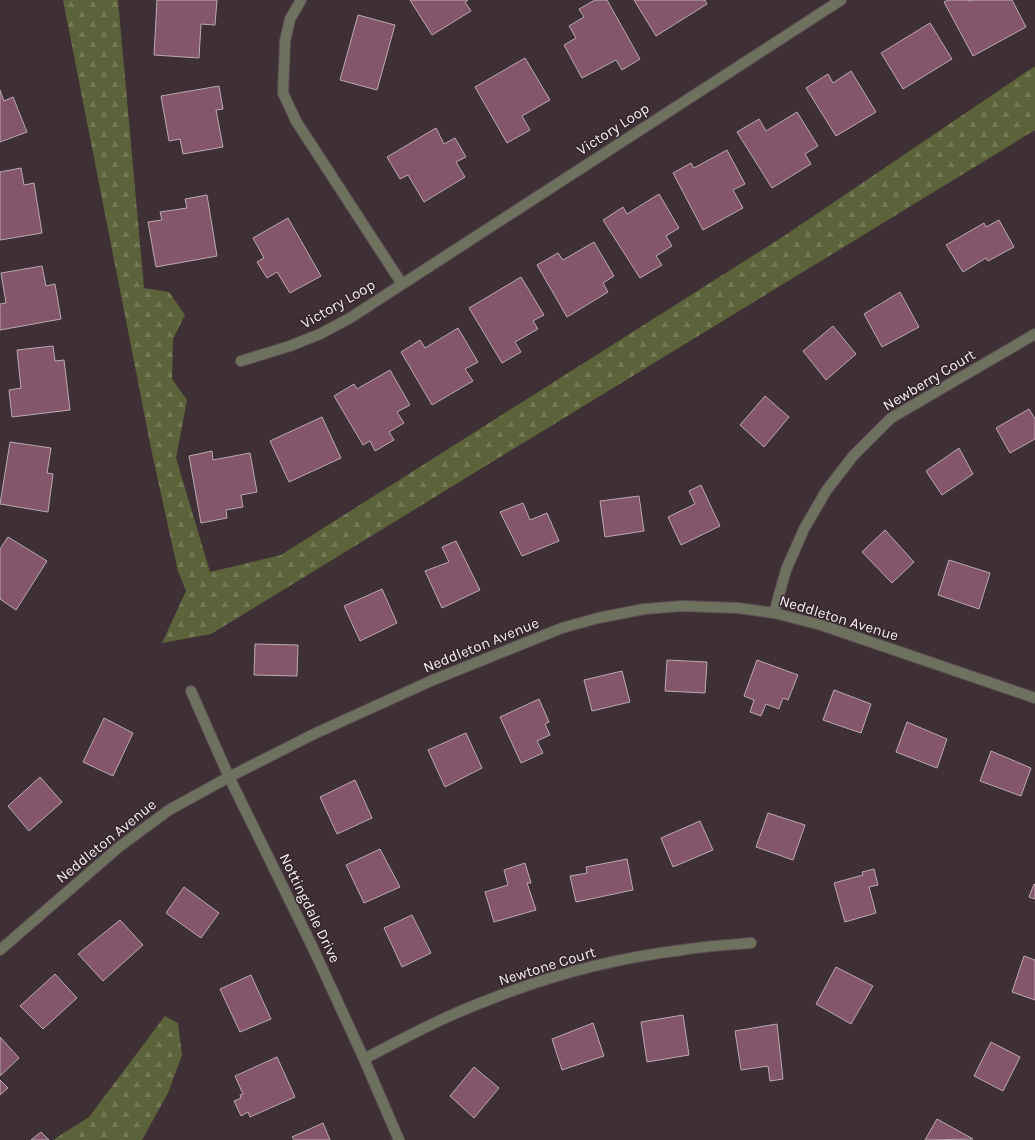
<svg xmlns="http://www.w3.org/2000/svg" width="1035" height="1140" viewBox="0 0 1035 1140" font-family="Karla,sans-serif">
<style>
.forest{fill:url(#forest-firs)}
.building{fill:#83566b;stroke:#bca9b1}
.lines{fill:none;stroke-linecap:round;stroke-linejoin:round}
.minor-casing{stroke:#5c4e54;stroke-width:12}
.minor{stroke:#6e715e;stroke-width:10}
.labels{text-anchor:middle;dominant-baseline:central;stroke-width:3;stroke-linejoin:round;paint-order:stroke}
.street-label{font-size:15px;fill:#f7edf1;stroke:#34262c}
</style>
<defs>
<pattern id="forest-firs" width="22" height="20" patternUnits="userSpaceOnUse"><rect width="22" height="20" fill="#5c6239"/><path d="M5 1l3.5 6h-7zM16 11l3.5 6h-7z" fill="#747956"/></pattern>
</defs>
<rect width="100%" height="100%" fill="#3f3036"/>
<path class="forest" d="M63 0H118L144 288 169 292 185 315 173 339 172 379 187 400 176 458 210 572 281 555 784 236 1035 66V130L211 634 162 643 186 591 178 571 152 453Z
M165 1016 178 1023 182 1055 168 1093 142 1140H53L89 1117Z"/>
<path class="building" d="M157 0H217L215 25 201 24 199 58 154 55Z
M410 0H468L465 2 471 11 432 35Z
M595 0H607L640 59 622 70 616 60 582 78 564 45 576 38 569 26 584 17 579 9Z
M634 0H705L707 4 656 36Z
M948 0H969V1L972 0H1012L1026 27 973 56 944 2Z
M358 15 395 25 377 90 340 80Z
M930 23 952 59 903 89 881 53Z
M525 58 550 100 522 116 530 130 507 143 475 87Z
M851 71 876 112 836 136 806 88 828 74 833 83Z
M219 86 223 109 216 110 223 147 183 154 180 139 169 141 161 96Z
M0 90 4 101 13 97 27 132 0 142Z
M797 112 818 146 805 154 811 164 772 188 737 132 759 119 766 131Z
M436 128 444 144 455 138 466 157 456 162 465 177 424 202 408 175 400 179 387 157Z
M727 150 745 184 733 190 743 208 703 230 673 173 691 163 694 168Z
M21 168 24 185 34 183 42 233 0 240V172Z
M659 194 679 228 666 236 672 246 656 256 662 265 640 278 603 220 623 207 627 214Z
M207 195 217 256 156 267 148 222 162 220 160 212 187 208 185 199Z
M288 218 321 276 290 293 277 272 267 278 257 262 264 258 253 238Z
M999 220 1014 247 988 261 986 258 963 272 946 245 984 223 986 227Z
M594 242 614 276 603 283 608 292 567 317 537 265 558 253 563 260Z
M42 266 46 286 55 284 61 319 0 330V304L6 303 1 273Z
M521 277 544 315 533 321 538 329 515 342 521 352 502 363 469 308Z
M900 292 919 327 882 347 864 314Z
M833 326 856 354 826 380 803 351Z
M458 328 478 362 465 369 473 381 432 405 401 352 420 340 425 348Z
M53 346 55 361 64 360 70 410 12 417 9 390 21 388 17 350Z
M390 370 410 405 397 412 404 423 389 432 394 440 375 451 370 441 363 445 334 396 354 384 357 389Z
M765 396 789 417 764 447 740 425Z
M1029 409 1035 419V439L1010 453 996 428Z
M322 417 341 458 289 482 270 441Z
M10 442 51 448 47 473 53 474 48 512 0 504Z
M959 448 973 474 942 495 926 471Z
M212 451 213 460 250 453 257 492 241 495 243 507 226 510 227 518 201 523 189 456Z
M701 485 720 526 681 545 668 517 695 504 689 491Z
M639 496 644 531 605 537 600 501Z
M523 503 530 520 547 513 559 541 522 556 500 512Z
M885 530 914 562 892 583 862 552Z
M8 537 47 561 16 610 0 599V549Z
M456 541 480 590 442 608 425 571 449 562 442 547Z
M949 560 990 573 979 609 938 595Z
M382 589 397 623 360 641 344 606Z
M255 644 298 645 297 676 254 675Z
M667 660 707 662 705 693 665 691Z
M757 660 798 675 788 700 783 698 779 709 766 704 761 716 750 712 754 700 744 696Z
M622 671 630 702 592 711 584 680Z
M834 690 871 704 861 733 823 720Z
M539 699 549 722 545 724 550 735 537 741 543 753 521 763 500 717Z
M104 718 133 733 113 776 83 762Z
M907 722 947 739 937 768 896 752Z
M466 733 482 768 445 787 428 750Z
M991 751 1031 768 1021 796 980 781Z
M40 777 62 802 29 831 8 806Z
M355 780 372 818 337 834 320 797Z
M768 813 805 825 793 860 756 847Z
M700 821 713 850 673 867 661 838Z
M380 849 400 887 364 903 346 865Z
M627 859 633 890 576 902 570 876 587 873 586 867Z
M525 863 531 883H527L536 910 494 922 485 892 508 885 504 870Z
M874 869 878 885 869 887 876 913 845 922 834 883 863 875 862 872Z
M1034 884 1035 885V899L1029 897Z
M184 887 219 913 201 938 166 913Z
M412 915 431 953 402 967 384 928Z
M120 920 143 945 103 981 78 954Z
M1024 956 1035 960V1000L1012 992Z
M836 967 873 986 851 1024 816 1004Z
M55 974 77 998 43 1029 20 1006Z
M251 975 271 1019 240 1032 220 989Z
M683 1015 689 1055 647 1062 641 1022Z
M593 1023 604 1056 562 1070 552 1039Z
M777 1024 783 1079 770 1081 768 1066 741 1070 735 1031Z
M0 1037 19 1058 0 1076Z
M991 1042 1020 1057 1003 1091 974 1076Z
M277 1057 295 1097 250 1117 248 1112 241 1116 234 1101 241 1098 240 1095 243 1094 235 1076Z
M474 1067 499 1088 474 1118 450 1096Z
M0 1080 8 1088 0 1095Z
M937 1119 973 1139 925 1140Z
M323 1123 330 1140H294L292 1137Z
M41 1132 49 1140H31Z"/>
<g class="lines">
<g class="minor-casing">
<path id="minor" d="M301 0 290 19 285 41 283 93 296 121 402 284
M241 361 290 346 320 334 350 318 841 0
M774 613 786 570 804 529 826 491 853 456 891 418 1035 334
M191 691 229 777 312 946 364 1059 399 1140
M0 950 119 847 169 810 229 777 316 733 433 680 562 628 598 618 644 609 682 606 738 608 774 613 821 625 1035 698
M364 1059C406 1037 447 1015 491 999 551 975 617 958 682 950 705 946 728 945 751 943"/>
</g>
<use href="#minor" class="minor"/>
</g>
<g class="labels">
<g class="street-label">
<text transform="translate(613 129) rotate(-33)">Victory Loop</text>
<text transform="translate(338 304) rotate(-30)">Victory Loop</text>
<text transform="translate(929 380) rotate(-31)">Newberry Court</text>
<text transform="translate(839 618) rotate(17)">Neddleton Avenue</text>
<text transform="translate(481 645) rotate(-22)">Neddleton Avenue</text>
<text transform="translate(106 841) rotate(-39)">Neddleton Avenue</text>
<text transform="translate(310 908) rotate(64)">Nottingdale Drive</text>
<text transform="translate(547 966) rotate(-17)">Newtone Court</text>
</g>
</g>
</svg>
